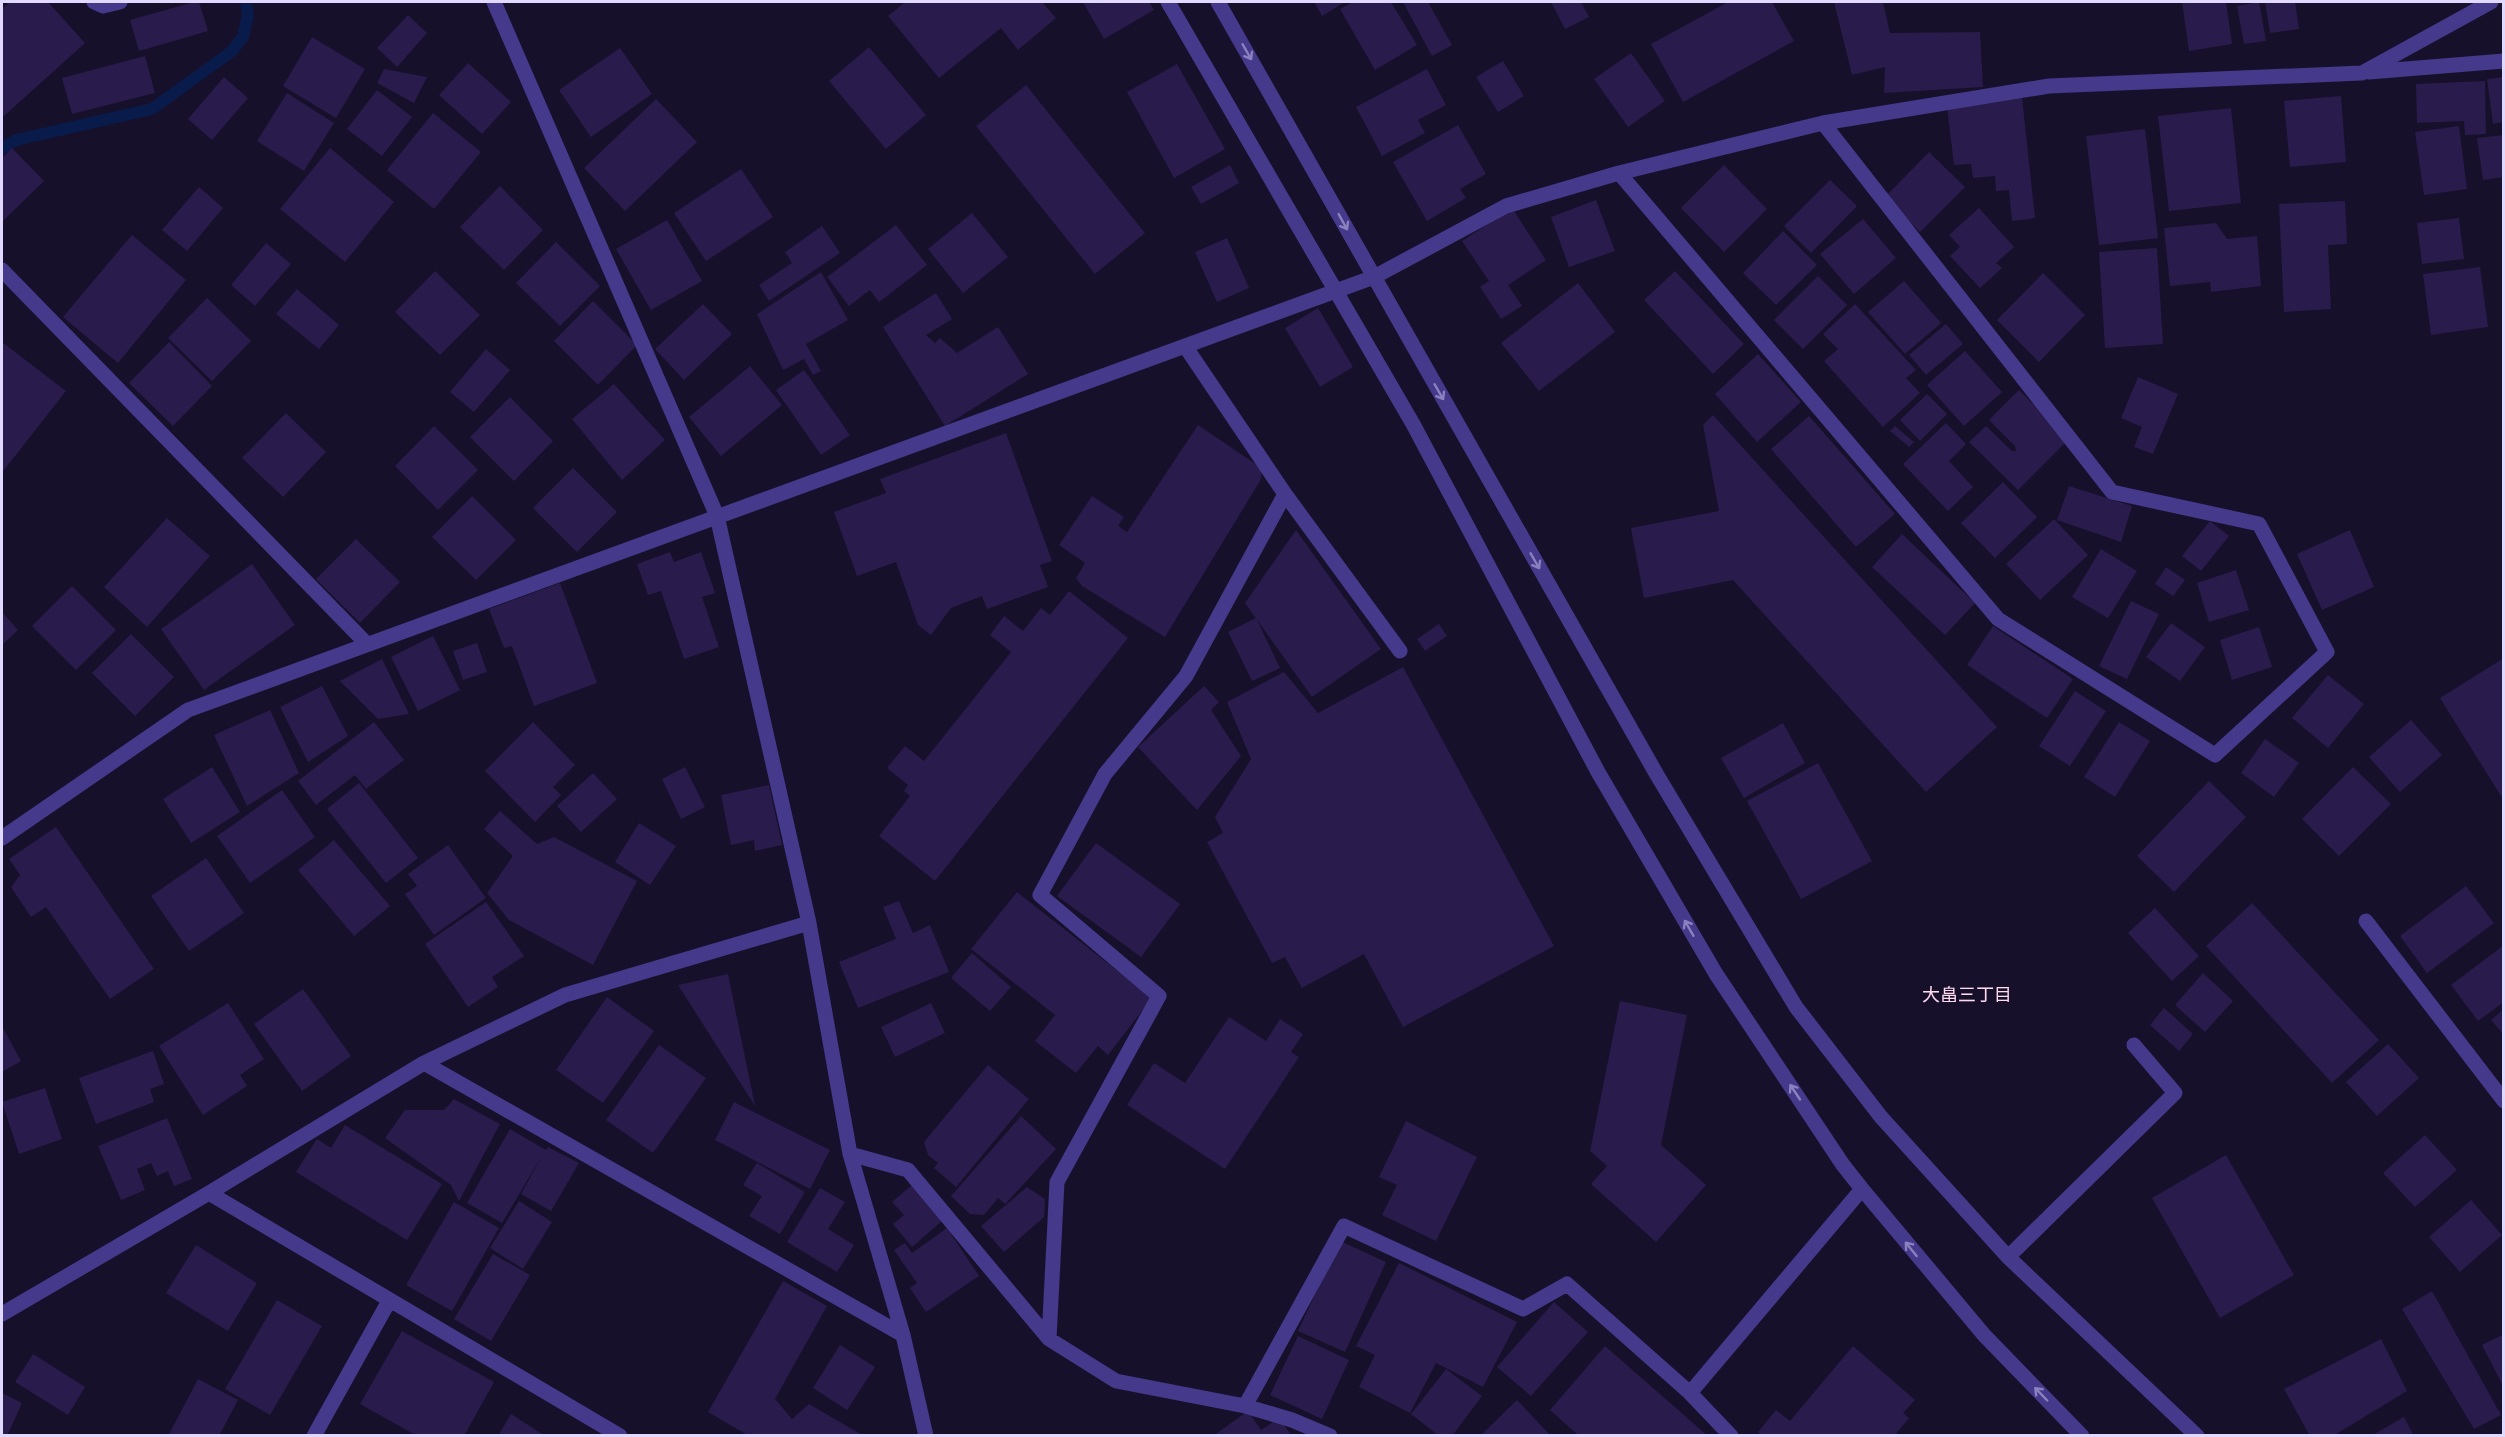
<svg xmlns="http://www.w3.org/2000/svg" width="2505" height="1437" viewBox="0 0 2505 1437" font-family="'Nunito Sans','Noto Sans JP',sans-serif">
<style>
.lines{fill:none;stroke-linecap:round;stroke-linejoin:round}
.stream{stroke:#091b4a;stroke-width:12}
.building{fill:#291b4c}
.minor{stroke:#44398b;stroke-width:15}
.oneway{stroke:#8b81bf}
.labels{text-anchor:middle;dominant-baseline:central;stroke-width:4.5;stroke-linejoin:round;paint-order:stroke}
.neighbourhood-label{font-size:18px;fill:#ffdbef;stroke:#17102a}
</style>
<rect width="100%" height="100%" fill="#17102a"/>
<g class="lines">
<path class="stream" d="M2 148 16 140 152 109 231 52 243 37 248 15 246 2"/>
</g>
<path class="building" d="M10 2H48L85 43 4 116 2 113V9Z
M194 2H199L208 31 139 51 130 20Z
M905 2H1042L1056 18 1018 50 1001 28 939 78 888 16Z
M1083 2H1149L1154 10 1104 39Z
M1314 2H1345L1322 16Z
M1353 2H1391L1417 45 1375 70 1340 9Z
M1403 2H1428L1452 45 1432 56Z
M1551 2H1581L1589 17 1565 29Z
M1728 2H1772L1794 41 1683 102 1651 44Z
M1834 2H1883L1890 33 1980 32 1983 87 1884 93 1885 67 1852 75Z
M2182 2H2226L2232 44 2189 51Z
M2259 2 2266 41 2244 44 2237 6Z
M2265 2H2295L2299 29 2270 33Z
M408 15 427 33 397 67 377 48Z
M312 37 365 69 336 118 283 86Z
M869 47 926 115 886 149 829 81Z
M620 48 652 94 591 137 559 90Z
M1631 53 1665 101 1628 127 1594 79Z
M145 56 155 93 72 114 62 78Z
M1503 61 1524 96 1498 112 1476 77Z
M468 63 511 102 482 134 439 95Z
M1177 64 1225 149 1174 178 1127 92Z
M384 69 427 77 414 103 377 83Z
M1427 69 1446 105 1418 120 1425 133 1382 156 1356 107Z
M224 77 248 98 212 140 188 119Z
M2504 77V122L2493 124 2487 79Z
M2485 81 2486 134 2465 135 2464 121 2417 123 2416 84Z
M1026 85 1145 233 1095 274 976 126Z
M377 90 412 117 382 156 347 129Z
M287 93 334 123 304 171 257 141Z
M2341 96 2346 162 2290 167 2284 101Z
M2022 97 2035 218 2012 221 2009 190 1996 191 1995 176 1973 178 1971 164 1954 165 1947 106Z
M656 99 697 142 625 211 584 168Z
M2231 108 2241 203 2169 211 2158 116Z
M433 113 481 152 434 209 387 170Z
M1458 125 1486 174 1460 189 1466 198 1427 221 1393 162Z
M2459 126 2467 189 2424 195 2415 132Z
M2145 129 2158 238 2099 245 2086 136Z
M2504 135V177L2483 180 2477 138Z
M12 148 44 181 2 222V158Z
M330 148 394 202 345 262 280 209Z
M1929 152 1965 187 1920 232 1885 197Z
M1230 165 1239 183 1201 204 1191 187Z
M1724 165 1767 209 1724 252 1681 208Z
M741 169 773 217 706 261 674 213Z
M1830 180 1857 206 1811 253 1784 226Z
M500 186 543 230 504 270 460 227Z
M199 187 223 208 187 251 162 230Z
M1596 200 1615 251 1569 267 1551 217Z
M2345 201 2347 244 2328 245 2331 309 2284 312 2279 204Z
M1512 208 1546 260 1508 285 1522 306 1501 319 1480 287 1489 281 1462 241Z
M1979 208 2014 247 1996 263 2002 268 1980 288 1950 256 1960 247 1949 235Z
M972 213 1008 257 963 293 928 249Z
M2459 218 2464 259 2422 264 2417 223Z
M1863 219 1896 258 1854 294 1820 254Z
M667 220 702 281 651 310 616 249Z
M2216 223 2227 239 2257 236 2261 286 2211 292 2210 282 2170 286 2164 228Z
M896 225 927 265 879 302 870 290 849 306 827 277Z
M822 226 840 253 769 301 759 285 792 263 785 252Z
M1783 231 1817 265 1776 305 1743 273Z
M132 235 186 280 118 363 63 317Z
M1227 238 1249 288 1217 302 1195 252Z
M556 242 600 286 560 326 516 283Z
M266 243 291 264 255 306 231 285Z
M2157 248 2163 344 2105 348 2099 252Z
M2480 267 2488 327 2431 335 2423 274Z
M435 271 480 315 440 355 395 312Z
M1675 271 1744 344 1713 374 1644 300Z
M821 272 848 320 806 344 821 371 813 375 804 359 783 370 757 314Z
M2043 273 2085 315 2039 362 1997 320Z
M1818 276 1847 305 1803 349 1774 320Z
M1904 281 1941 323 1905 354 1868 312Z
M1578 283 1615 332 1539 391 1501 343Z
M297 289 339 325 319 349 276 314Z
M936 293 952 319 926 335 935 343 940 338 957 353 998 327 1028 374 945 426 883 327Z
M207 298 251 341 212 381 168 338Z
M593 301 637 345 598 385 554 341Z
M703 304 732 334 684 380 655 349Z
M1855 304 1916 370 1906 378 1920 393 1883 427 1824 361 1838 349 1823 334Z
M1318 308 1353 367 1320 387 1285 328Z
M1946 324 1963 344 1926 375 1909 355Z
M2 342 66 391 4 470 2 468Z
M169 342 212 386 173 426 129 383Z
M486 349 510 370 474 412 450 392Z
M1965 351 2002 392 1964 426 1927 385Z
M1758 354 1801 402 1757 442 1715 394Z
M750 366 782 405 721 456 689 417Z
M804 370 850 435 821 455 776 390Z
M2138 377 2178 394 2153 454 2134 447 2142 427 2121 418Z
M614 384 665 440 622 480 572 419Z
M2019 390 2069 439 2018 490 1969 442 1986 426 2012 451H2016L2015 446 1989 420Z
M1927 394 1947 414 1920 441 1900 420Z
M510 397 553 441 514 481 470 437Z
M286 413 326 452 283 497 242 458Z
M1713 415 1997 727 1926 792 1733 580 1644 598 1631 528 1719 511 1703 425Z
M1809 416 1895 514 1856 547 1771 449Z
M1946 423 1966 444 1949 461 1973 487 1948 511 1903 464Z
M1198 425 1263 469 1260 481 1165 637 1082 586 1076 578 1085 563 1059 545 1092 496 1124 517 1118 526 1127 532Z
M434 426 478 470 438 510 395 466Z
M1895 426 1914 442 1909 447 1890 431Z
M1006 433 1052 561 1040 565 1048 587 987 609 982 596 951 608 931 635 918 625 896 562 857 576 834 512 886 493 880 479Z
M573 468 617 512 577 552 533 508Z
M2003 482 2037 517 1995 558 1961 523Z
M2069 486 2132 506 2121 542 2057 520Z
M472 496 516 540 476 580 432 537Z
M167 518 210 556 147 627 104 587Z
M2054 519 2088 555 2040 600 2006 564Z
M2210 521 2229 536 2201 571 2182 556Z
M1296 530 1381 649 1312 697 1245 603Z
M2350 530 2374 587 2322 610 2297 554Z
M1902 534 1975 603 1945 635 1872 567Z
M356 539 400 582 360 623 316 579Z
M2101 549 2137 571 2108 618 2072 597Z
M670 552 674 562 701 552 715 593 702 597 719 647 684 659 661 591 648 595 637 564Z
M252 564 295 625 204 690 161 629Z
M2166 567 2185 580 2173 596 2155 584Z
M2236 570 2249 610 2209 622 2197 583Z
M560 583 597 683 534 706 512 646 504 648 489 609Z
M72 586 116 630 76 670 32 626Z
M1069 591 1128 638 935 881 879 836 910 796 904 791 908 785 887 768 905 746 924 761 1011 652 990 635 1004 616 1023 631 1041 608 1050 615Z
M2131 601 2159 614 2127 679 2099 666Z
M2 612 18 630 2 645Z
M1256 618 1280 668 1252 681 1228 632Z
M2171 623 2205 647 2180 681 2146 657Z
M1439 624 1447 636 1425 651 1417 639Z
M1993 626 2073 679 2047 718 1967 665Z
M2259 627 2272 667 2232 680 2220 640Z
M131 634 174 677 135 716 92 673Z
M433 636 460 690 418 711 391 657Z
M477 643 487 672 463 680 453 651Z
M2504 658V801L2440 698Z
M382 659 409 714 378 719 340 681Z
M1403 667 1554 946 1403 1027 1364 954 1302 988 1285 957 1272 963 1207 842 1223 833 1215 817 1251 759 1227 702 1284 672 1318 713Z
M2328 675 2364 704 2328 748 2292 718Z
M322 686 348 736 308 762 280 707Z
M1204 686 1219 702 1211 710 1241 756 1197 810 1138 747Z
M2075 691 2106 711 2070 766 2039 746Z
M270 710 299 773 247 806 214 735Z
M2411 720 2442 755 2400 792 2369 757Z
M374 722 404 760 366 789 355 775 316 805 298 781Z
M533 722 575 765 553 787 561 795 535 822 485 771Z
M2119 722 2150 741 2115 797 2084 777Z
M1783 723 1805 763 1744 798 1721 758Z
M2265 739 2299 763 2274 797 2241 773Z
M1818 763 1872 861 1801 899 1747 801Z
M212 767 240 812 191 843 163 799Z
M685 767 705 807 681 819 662 779Z
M2353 767 2391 804 2339 856 2302 819Z
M593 773 617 799 581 832 557 806Z
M2209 781 2246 817 2174 892 2137 856Z
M359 783 418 858 386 883 327 809Z
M769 785 782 845 755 851 754 840 731 845 721 795Z
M282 790 315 837 250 883 217 836Z
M500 811 537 844 554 837 637 881 593 965 509 920 487 893 513 856 484 829Z
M639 823 676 846 650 885 615 862Z
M56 827 154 969 110 999 46 907 31 917 11 887 20 875 9 859Z
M334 840 390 906 354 936 298 870Z
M1096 843 1180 904 1141 957 1057 896Z
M448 845 486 898 434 935 405 894 417 886 408 874Z
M206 858 244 913 189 951 151 896Z
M2466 886 2494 923 2427 973 2400 936Z
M1017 892 1152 998 1108 1055 1098 1046 1076 1073 1035 1041 1055 1015 971 949Z
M899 901 913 933 930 925 949 972 858 1008 839 962 896 939 883 907Z
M486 902 524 956 492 977 498 987 468 1007 425 944Z
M2252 903 2379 1040 2332 1083 2206 946Z
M2155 908 2199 956 2172 981 2128 933Z
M2504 945V1002L2478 1021 2451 985Z
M972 953 1011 987 990 1011 951 978Z
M2203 973 2233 1001 2205 1032 2175 1005Z
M728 974 755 1106 678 985Z
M303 989 351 1056 302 1091 254 1024Z
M607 997 654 1031 603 1103 556 1070Z
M1620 1001 1687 1015 1661 1145 1706 1185 1656 1242 1591 1184 1607 1166 1590 1151Z
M228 1003 264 1059 240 1075 247 1086 203 1115 159 1046Z
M931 1003 945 1033 895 1057 881 1027Z
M2164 1008 2193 1034 2179 1051 2150 1025Z
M2504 1009V1035L2491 1020Z
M1229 1017 1266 1041 1280 1019 1303 1034 1291 1052 1299 1057 1225 1169 1127 1105 1154 1063 1185 1083Z
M2 1026 21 1061 2 1072Z
M2388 1044 2419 1078 2377 1116 2346 1082Z
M659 1045 706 1078 653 1153 606 1120Z
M153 1051 164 1084 150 1089 154 1102 96 1124 79 1078Z
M988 1065 1029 1099 956 1187 934 1168 938 1163 928 1155 924 1142Z
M45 1088 62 1139 19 1154 2 1102Z
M454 1099 500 1124 459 1201 451 1185 385 1138 405 1110H444Z
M734 1102 830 1150 810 1189 715 1140Z
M1021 1116 1056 1149 1005 1204 998 1198 984 1215 970 1214 951 1196Z
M167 1118 192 1179 174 1186 168 1171 157 1176 151 1163 137 1169 145 1190 121 1200 98 1146Z
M1406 1121 1477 1157 1436 1241 1382 1215 1397 1185 1379 1177Z
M345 1125 442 1184 407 1240 296 1172 317 1139 331 1148Z
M510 1129 546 1150 548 1147 579 1163 551 1211 521 1194 543 1154 502 1223 467 1203Z
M2425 1135 2457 1170 2415 1207 2383 1173Z
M2226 1155 2294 1275 2220 1318 2152 1198Z
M757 1163 805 1192 780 1234 749 1216 762 1196 743 1185Z
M912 1185 942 1221 912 1247 893 1224 904 1215 892 1202Z
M1027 1187 1045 1199 1044 1217 1004 1252 981 1226Z
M820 1188 845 1202 828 1229 854 1245 837 1272 787 1242Z
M2471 1200 2502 1235 2460 1272 2429 1237Z
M519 1201 552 1222 523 1269 490 1248Z
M454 1202 499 1228 452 1311 406 1285Z
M947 1228 979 1276 926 1312 910 1288 917 1283 894 1250 905 1243 912 1253Z
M1340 1241 1386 1262 1345 1352 1298 1331Z
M196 1245 257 1283 228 1331 166 1293Z
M493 1254 530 1275 491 1341 454 1319Z
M1399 1263 1517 1322 1483 1387 1436 1363 1410 1413 1359 1387 1375 1355 1356 1346Z
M783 1281 827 1306 775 1399 792 1419 809 1404 864 1436H749L708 1412Z
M2432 1291 2501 1415 2474 1429 2402 1309Z
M277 1300 322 1326 270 1415 225 1389Z
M1554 1302 1588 1332 1531 1396 1497 1367Z
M402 1331 494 1382 464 1436H417L360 1404Z
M2504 1334V1388L2482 1345Z
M1298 1336 1349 1360 1322 1419 1270 1395Z
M2381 1339 2407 1391 2333 1436H2310L2284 1389Z
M840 1345 875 1367 847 1410 813 1388Z
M1605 1346 1708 1436H1579L1550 1410Z
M1853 1346 1915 1400 1903 1413 1909 1418 1894 1436H1762L1758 1432 1776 1410 1790 1421Z
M33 1354 85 1387 68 1415 15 1382Z
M1446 1369 1482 1396 1452 1436H1439L1411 1414Z
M198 1379 238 1400 219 1436H168Z
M2 1393 22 1403 7 1436H2Z
M1517 1400 1551 1436H1480Z
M1248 1411 1261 1430 1279 1418 1292 1436H1213Z
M511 1414 545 1436H498Z
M2404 1417 2414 1436H2371Z"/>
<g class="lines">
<path class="minor" d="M94 2 103 6 120 2
M494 2 717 516 809 923 850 1154 903 1335 926 1436
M1168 2 1413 424 1598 772 1716 974 1843 1165 1862 1189 1984 1335 2082 1436
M1218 2 1657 775 1796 1007 1881 1117 2008 1257 2197 1436
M2369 72 2504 61
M1619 173 1998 619 2215 755 2327 652 2259 524 2112 492 1823 123
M2 270 366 643
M1185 346 1285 494
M2 838 188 710 1374 277 1506 206 1619 173 1823 123 2049 86 2362 73 2491 2
M2366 921 2504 1101
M424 1063 903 1335
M850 1154 908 1170 1049 1339 1116 1381 1245 1406 1292 1420 1330 1436
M209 1193 620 1436
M2008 1257 2175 1093 2134 1045
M2 1314 209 1193 424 1063 565 995 809 923
M1049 1339 1057 1182 1159 996 1040 895 1105 774 1186 676 1285 494 1400 651
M1690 1393 1862 1189
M1245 1406 1344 1226 1523 1309 1567 1284 1690 1393 1731 1436
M314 1436 389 1301"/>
</g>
<defs><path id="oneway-shaft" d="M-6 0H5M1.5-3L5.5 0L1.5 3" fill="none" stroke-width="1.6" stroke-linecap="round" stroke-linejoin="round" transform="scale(1.5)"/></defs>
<g class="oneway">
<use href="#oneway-shaft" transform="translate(1247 52) rotate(60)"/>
<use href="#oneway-shaft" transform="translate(1343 222) rotate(61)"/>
<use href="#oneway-shaft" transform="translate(1439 392) rotate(60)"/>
<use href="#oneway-shaft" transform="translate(1535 561) rotate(60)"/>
<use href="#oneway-shaft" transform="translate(1689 928) rotate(-120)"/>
<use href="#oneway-shaft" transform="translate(1795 1092) rotate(-124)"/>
<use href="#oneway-shaft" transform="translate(1911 1249) rotate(-129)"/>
<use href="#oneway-shaft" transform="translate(2041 1394) rotate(-134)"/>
</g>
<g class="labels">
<g class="neighbourhood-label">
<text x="1967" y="995">大畠三丁目</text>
</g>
</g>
<rect width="2505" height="1437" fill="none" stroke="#e1d9ff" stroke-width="6"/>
</svg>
